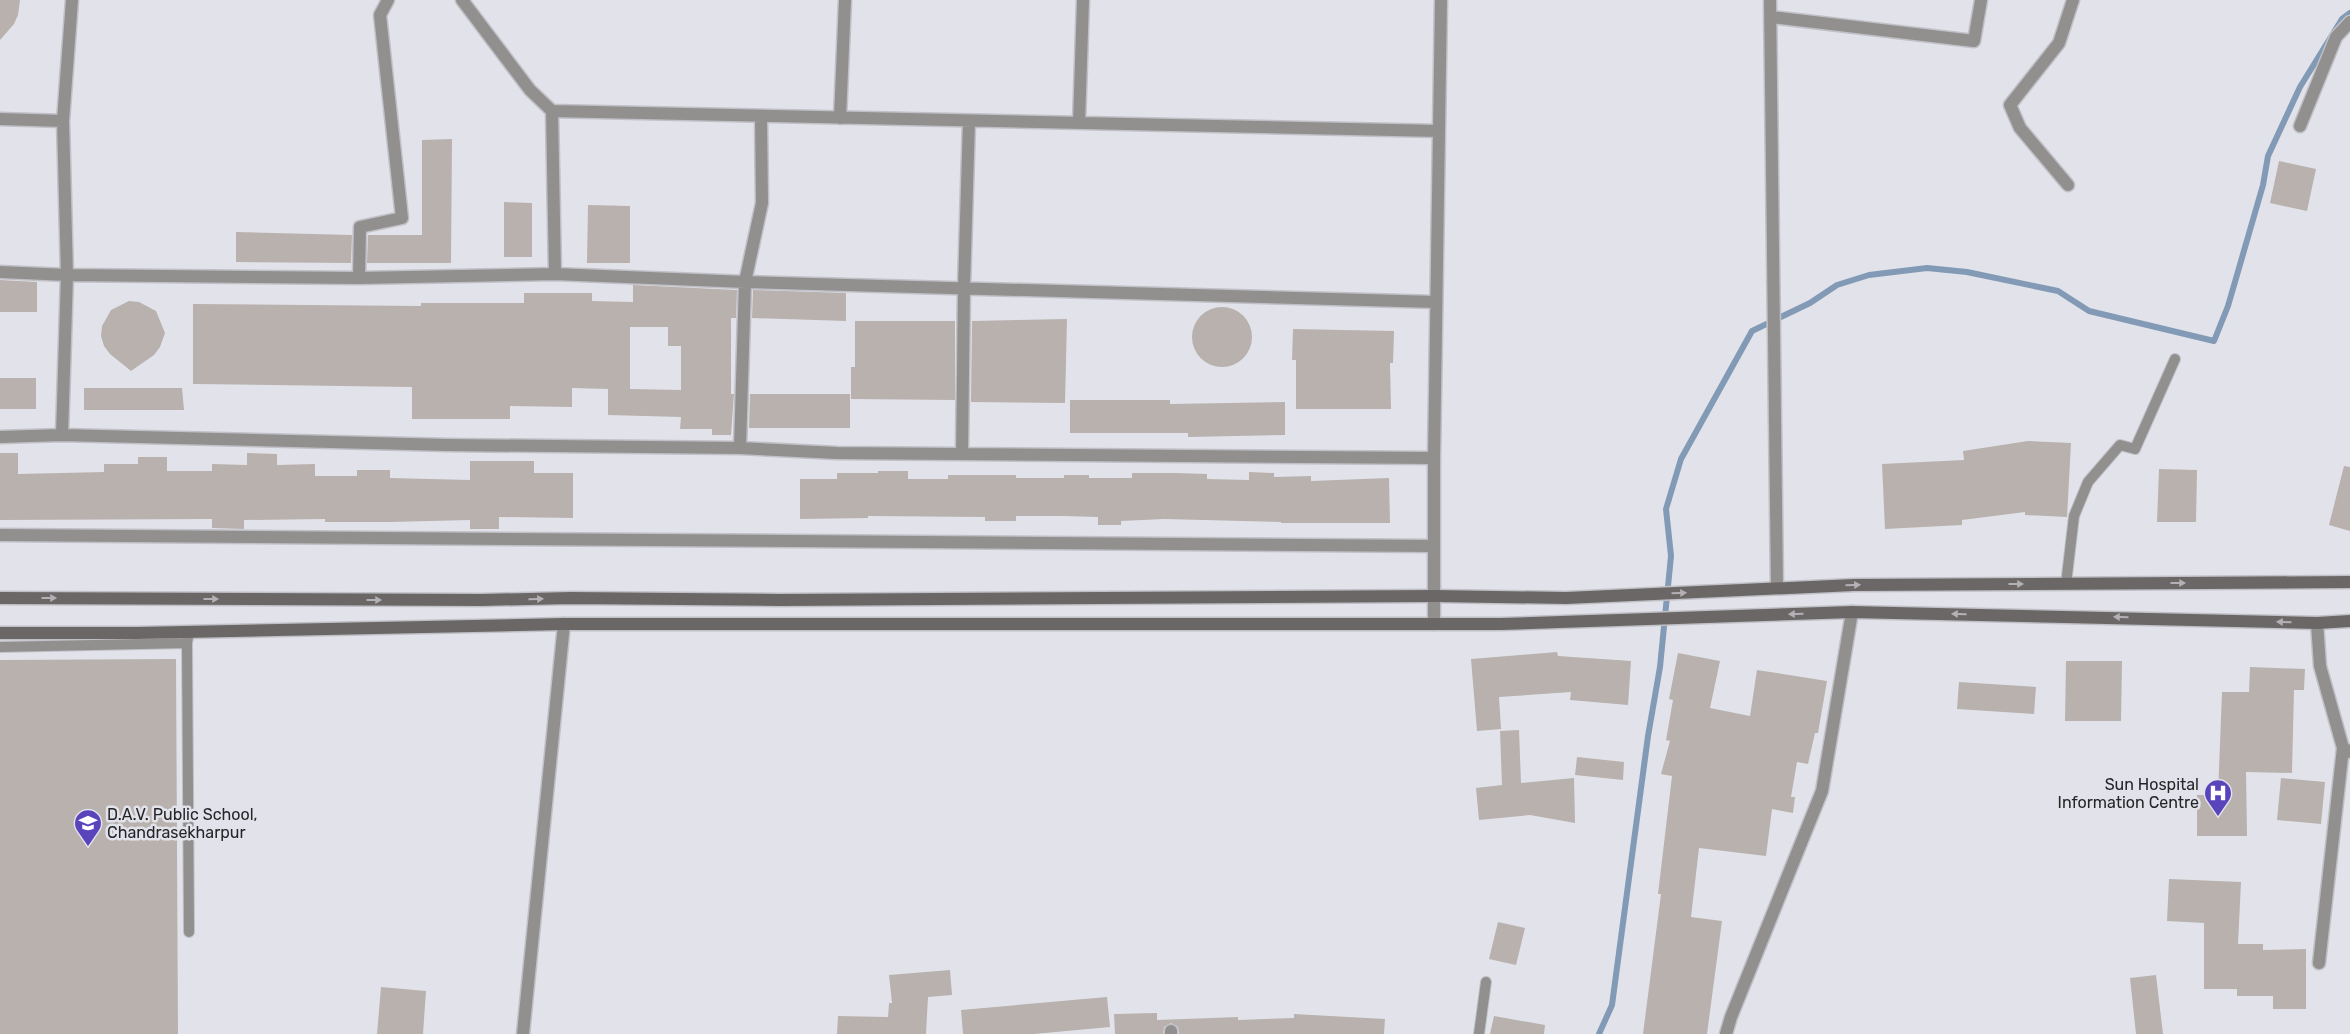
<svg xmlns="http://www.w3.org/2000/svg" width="2350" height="1034" viewBox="0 0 2350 1034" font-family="Rubik,sans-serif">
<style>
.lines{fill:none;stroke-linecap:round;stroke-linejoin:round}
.stream{stroke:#829ab5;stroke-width:6}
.building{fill:#b8b1ae;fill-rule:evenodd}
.lane-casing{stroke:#c0c1c7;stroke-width:12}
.street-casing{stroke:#c0c1c7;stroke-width:15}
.secondary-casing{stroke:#c0c1c7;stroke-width:15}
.lane{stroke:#928f8f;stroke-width:10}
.street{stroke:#928f8f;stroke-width:12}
.secondary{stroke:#6c6767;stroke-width:12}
.oneway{fill:#b3b1b6}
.labels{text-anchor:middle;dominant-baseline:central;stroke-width:5;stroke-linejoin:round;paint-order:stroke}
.poi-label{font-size:16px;fill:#252528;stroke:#e2e3ea;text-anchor:end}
</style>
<rect width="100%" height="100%" fill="#e2e3ea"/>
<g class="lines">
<path class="stream" d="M1599 1034 1612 1005 1648 736 1660 667 1671 556 1666 509 1681 459 1752 331 1810 303 1837 285 1869 275 1927 268 1967 272 2058 291 2089 311 2214 341 2228 306 2263 185 2268 156 2300 87 2342 19 2350 13"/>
</g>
<path class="building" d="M0 0H20L18 15 14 24 0 40Z
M452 139 451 263H367L368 235H422V140Z
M2279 161 2316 169 2307 211 2270 203Z
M504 202 532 203V257H504Z
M588 205 630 206V263H587Z
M236 232 352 235 351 263 236 262Z
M0 280 37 282V312H0Z
M633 285 737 290 736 318H731V394H734L731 435H712V429H680L681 417 608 415V389L572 388V407L510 406V419H412V387L193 384V304L421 306V303H524V293H592V301L633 302ZM630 327H668V346H681V390L630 389Z
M753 290 846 293V321L752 318Z
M129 301 139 302 156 311 165 333 160 347 154 355 131 371 110 354 104 346 101 336 102 326 111 310Z
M1192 337a30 30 0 1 1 60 0a30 30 0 1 1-60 0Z
M1067 319 1065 403 971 402 972 321Z
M855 321H955V400L851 399V367H855Z
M1293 329 1394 331 1393 363H1390L1391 409H1296V360H1292Z
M0 378H36V409H0Z
M84 388H182L184 410H84Z
M750 394H850V428H749Z
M1070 400H1170V404L1285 402V435L1188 437V433H1070Z
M2028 441 2071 443 2067 517 2025 515V512L1962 520V525L1885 529 1882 464 1964 460 1963 451Z
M0 453H18V474L104 472V464H138V457H167V471H212V464L247 465V453L277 454V465L315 464V476H357V470H390V478L470 480V461H534V473H573V518L499 517V529H470V520L390 522H325V519L244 520V529L212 528V519L0 520Z
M2344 466 2350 467V531L2329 525Z
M2159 469 2197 470 2196 522H2157Z
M878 471H908V479H948V475H1016V478H1064V475H1089V478H1132V473H1176L1207 474V479L1249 480V472L1274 473V477L1311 476V481L1389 478 1390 523H1281V522L1164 519 1121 521V525H1098V517L1064 516H1016V521H985V517L868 516V518L800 519V479H837V473H878Z
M1557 652 1558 656 1631 661 1628 705 1570 700 1571 692 1499 697 1501 729 1477 731 1471 659Z
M1678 653 1720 661 1710 708 1750 716 1757 670 1827 681 1818 733H1815L1808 764 1797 762 1791 797H1795L1793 813 1772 809 1766 856 1699 848 1691 917 1722 921 1707 1034H1643L1661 894H1658L1672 776 1661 774 1670 741 1666 740 1673 700 1669 699Z
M176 659 178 1034H0V660Z
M2066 661H2122L2121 721H2065Z
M2250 667 2305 669 2304 690H2294L2292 773 2246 772 2247 836H2197V795H2218L2222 692H2249Z
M1959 682 2036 687 2034 714 1957 709Z
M1519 730 1521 783 1574 778 1575 823 1530 815 1479 820 1476 788 1502 785 1500 731Z
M1577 757 1624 762 1623 780 1575 775Z
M2281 778 2325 782 2321 824 2277 820Z
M2169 879 2241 882 2238 944H2263V950L2306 949V1009H2273V996H2237V989H2204V923L2167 921Z
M1498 922 1525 928 1516 965 1489 959Z
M950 970 952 995 928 997 926 1034H837L838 1016 888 1017 889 1003H892L889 975Z
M2156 975 2163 1034H2136L2130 978Z
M381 987 426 991 423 1034H377Z
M1107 997 1110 1027 1034 1034H963L961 1010Z
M1157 1013V1020L1238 1017V1020L1294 1018V1014L1385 1019 1384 1034H1179L1178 1027 1171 1023 1164 1027 1163 1034H1115L1114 1014Z
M1494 1016 1545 1025 1544 1034H1490Z"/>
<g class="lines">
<g class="lane-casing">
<path id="lane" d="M2066 584 2074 516 2088 482 2120 445 2135 449 2175 359
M189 632 187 643 189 932
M0 647 187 643
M1479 1034 1486 982"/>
</g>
<g class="street-casing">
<path id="street" d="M462 0 530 90 552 111 1439 131
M1770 0 1777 588
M1771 17 1974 41 1981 0
M840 118 845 0
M0 119 63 121
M1079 123 1083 0
M2300 126 2336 37 2350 22
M2068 185 2020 128 2010 105 2059 43 2073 0
M0 272 67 275 359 278 360 227 402 218 380 15 388 0
M555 274 745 282 1436 302
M359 278 555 274 552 111
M62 435 67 275 63 121 72 0
M0 437 62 435 448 445 740 448 837 453 1434 458
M740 448 745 282 762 203 761 116
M962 454 964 287 969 121
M0 535 1434 546
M2317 623 2320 666 2343 748 2350 752
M1434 624V458L1441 0
M2319 963 2343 748
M1171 1031V1034
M523 1034 564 624
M1726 1034 1731 1017 1822 791 1852 612"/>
</g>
<g class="secondary-casing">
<path id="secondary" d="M0 598 482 600 571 598 780 600 1434 596 1566 598 1854 585 2350 582
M0 633H136L564 624H1501L1852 612 2317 623 2350 621"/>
</g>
<use href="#lane" class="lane"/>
<use href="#street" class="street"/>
<use href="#secondary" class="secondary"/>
</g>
<defs><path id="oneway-solid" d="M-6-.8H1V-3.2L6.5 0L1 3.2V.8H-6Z" transform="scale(1.25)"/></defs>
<g class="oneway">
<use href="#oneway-solid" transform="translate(2178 583)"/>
<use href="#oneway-solid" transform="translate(2016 584)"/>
<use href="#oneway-solid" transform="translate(1853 585) rotate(-2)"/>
<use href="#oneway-solid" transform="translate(1679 593) rotate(-2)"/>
<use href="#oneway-solid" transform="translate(49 598)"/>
<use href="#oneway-solid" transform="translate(211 599)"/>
<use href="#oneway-solid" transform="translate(536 599) rotate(-2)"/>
<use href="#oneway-solid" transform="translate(374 600)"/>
<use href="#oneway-solid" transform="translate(1796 614) rotate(178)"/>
<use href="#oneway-solid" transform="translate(1959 614) rotate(-179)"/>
<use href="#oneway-solid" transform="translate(2121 617) rotate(-179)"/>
<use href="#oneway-solid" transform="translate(2284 622) rotate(-178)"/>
</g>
<defs>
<g id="hospital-pin" transform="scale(1.4375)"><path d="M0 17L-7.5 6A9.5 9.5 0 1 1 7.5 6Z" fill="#5944bc" stroke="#e2e3ea"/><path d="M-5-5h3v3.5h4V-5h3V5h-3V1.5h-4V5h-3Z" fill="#fff"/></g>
<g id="school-pin" transform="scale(1.4375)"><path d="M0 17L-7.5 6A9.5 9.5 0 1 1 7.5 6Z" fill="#5944bc" stroke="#e2e3ea"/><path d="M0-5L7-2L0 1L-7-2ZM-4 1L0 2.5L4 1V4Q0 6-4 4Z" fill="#fff"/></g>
</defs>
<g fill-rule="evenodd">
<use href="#hospital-pin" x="2218" y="793"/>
<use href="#school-pin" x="88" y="823"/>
</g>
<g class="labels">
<g class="poi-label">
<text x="2199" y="784">Sun Hospital<tspan x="2199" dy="18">Information Centre</tspan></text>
<text x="107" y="814" text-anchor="start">D.A.V. Public School,<tspan x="107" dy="18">Chandrasekharpur</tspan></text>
</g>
</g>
</svg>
